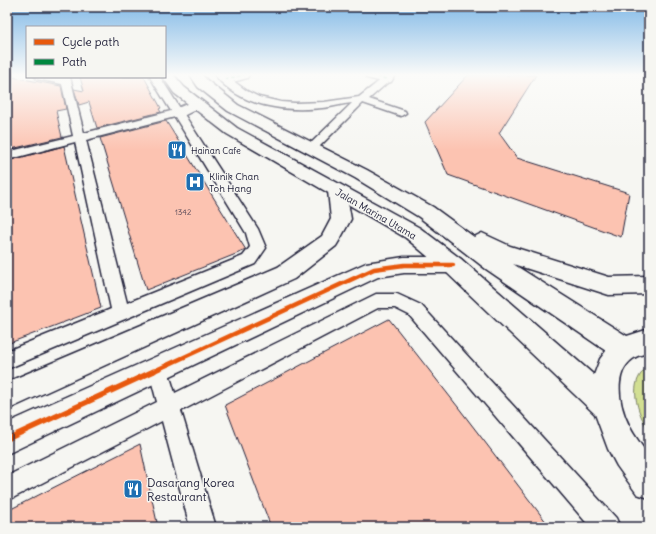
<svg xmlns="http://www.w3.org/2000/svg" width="656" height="534" viewBox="0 0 656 534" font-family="Delius,sans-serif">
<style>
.green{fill:#d2df92;stroke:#7a8066}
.building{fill:#fcc3b1;stroke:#22223b}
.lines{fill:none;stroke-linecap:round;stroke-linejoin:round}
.service-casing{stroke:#22223b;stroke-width:3}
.pedestrian-casing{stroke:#22223b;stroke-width:3}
.minor-casing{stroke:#22223b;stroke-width:3}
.secondary-casing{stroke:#22223b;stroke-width:3}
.service{fill:#f6f6f2;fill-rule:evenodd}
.pedestrian{fill:#f6f6f2;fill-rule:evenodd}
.minor{fill:#f6f6f2;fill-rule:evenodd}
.secondary{fill:#f6f6f2;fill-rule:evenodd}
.quiet{stroke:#00873e;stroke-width:2;stroke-dasharray:4 2;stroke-linecap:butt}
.cycleway-far1-casing{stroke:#f6f6f2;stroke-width:7}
.cycleway-casing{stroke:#f6f6f2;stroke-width:8}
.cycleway-far1{stroke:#e8590c;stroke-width:4.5}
.cycleway{stroke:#e8590c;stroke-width:5.5}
.labels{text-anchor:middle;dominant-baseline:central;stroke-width:3;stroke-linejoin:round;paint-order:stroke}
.number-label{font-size:8px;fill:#584a58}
.far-poi-label{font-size:9px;fill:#22223b;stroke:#f6f6f2;text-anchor:start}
.poi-label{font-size:10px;fill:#22223b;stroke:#f6f6f2;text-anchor:start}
.street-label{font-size:10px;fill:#22223b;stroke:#f6f6f2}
.near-poi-label{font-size:12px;fill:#22223b;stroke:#f6f6f2;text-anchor:start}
</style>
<rect width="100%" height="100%" fill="#f6f6f2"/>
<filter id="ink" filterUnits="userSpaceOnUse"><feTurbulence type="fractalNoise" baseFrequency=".025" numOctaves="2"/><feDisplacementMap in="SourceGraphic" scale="8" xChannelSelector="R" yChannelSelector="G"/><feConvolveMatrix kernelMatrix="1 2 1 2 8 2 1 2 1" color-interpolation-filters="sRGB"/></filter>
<g filter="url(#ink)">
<path class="green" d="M649 367V431C637 413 626 380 649 367Z"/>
<path class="building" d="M468 75H536L499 133 517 158 629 193 621 237 448 175 425 122Z
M7 76 61 86 66 109 56 111 62 137 7 150Z
M80 77H144L161 108 159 109 161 112 97 128 89 102 79 105 74 89 84 91Z
M166 121 246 250 146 290 100 138Z
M64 146 101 308 7 344V161Z
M389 319 458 407 550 527H271L225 405Z
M140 444 158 527H7V511Z"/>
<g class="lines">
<g class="service-casing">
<path id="service" d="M215 75H225L247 91 259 97 281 102 295 103 324 102 359 97 387 75H396L369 99 405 111 406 113 401 116 363 103 315 151H307L305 149 307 147 352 103C342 104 332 107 322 108 285 112 240 107 215 75Z
M35 77H70L84 133 171 111 150 77H160L258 229 266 248 255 264 7 369V351L111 309 75 142 7 160V152L73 136 62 84 37 79ZM175 117 246 233 250 247 243 256 127 303 86 140Z
M376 294H397L421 305 616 518 620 527H590L409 315 395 308H378L181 411 216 527H190L162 421 7 501V476L157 402 148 368 151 361 158 359 165 361 175 393Z"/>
</g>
<g class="pedestrian-casing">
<path id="pedestrian" d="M227 75H249L247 78C239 80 229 84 221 82L219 79 221 76Z
M365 75H385L391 76 393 79 391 82 387 83 367 78Z"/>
</g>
<g class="minor-casing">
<path id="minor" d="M196 100 201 101 203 104 201 107 183 116 178 117 173 116 171 113 173 110Z
M337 185 343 187 346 191 351 219 339 241 336 246 294 279 7 410V382L278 267 322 236 331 219 328 191 331 187Z
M404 257H453L461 259 464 265 461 271 453 273H404L378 277 7 454V423L366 263Z"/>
</g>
<g class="secondary-casing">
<path id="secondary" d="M165 75H174L184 87 237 128 420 228 461 259 594 375 600 359 606 351 486 269 419 217 355 178 228 111 198 87 190 75H202L208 81 238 105 367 170 433 207 474 237 482 233 510 246 609 277 649 276V294L609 295 513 264 627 336 649 329V353C611 358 616 402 630 427 633 435 648 453 649 458 651 471 649 486 649 498L637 494 617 466 608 449 595 414 445 271 406 238 227 134 174 93 163 77H165Z"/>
</g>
<use href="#service" class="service"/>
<use href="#pedestrian" class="pedestrian"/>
<use href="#minor" class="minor"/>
<use href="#secondary" class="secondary"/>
<path class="quiet" d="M371 75 387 79
M225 79 243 75"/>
<g class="cycleway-far1-casing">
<path id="cycleway-far1" d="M152 372 374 269 404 265H453"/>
</g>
<g class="cycleway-casing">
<path id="cycleway" d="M7 439 154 371"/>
</g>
<use href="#cycleway-far1" class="cycleway-far1"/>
<use href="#cycleway" class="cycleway"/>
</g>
</g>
<linearGradient id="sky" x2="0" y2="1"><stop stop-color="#81b9e7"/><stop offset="0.5" stop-color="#fbfbf9"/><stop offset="1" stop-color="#fbfbf9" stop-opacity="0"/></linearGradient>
<rect width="656" height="150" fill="url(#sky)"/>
<defs>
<g id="restaurant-square" transform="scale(1)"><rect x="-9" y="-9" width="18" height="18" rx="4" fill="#1f6fb2" stroke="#f6f6f2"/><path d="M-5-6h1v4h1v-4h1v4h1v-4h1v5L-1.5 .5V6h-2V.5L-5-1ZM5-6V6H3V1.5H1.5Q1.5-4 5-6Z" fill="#fff"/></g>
<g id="hospital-square" transform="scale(1)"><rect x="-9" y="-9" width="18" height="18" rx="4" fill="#1f6fb2" stroke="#f6f6f2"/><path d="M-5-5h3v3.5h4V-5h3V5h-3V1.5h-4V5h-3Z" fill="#fff"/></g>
</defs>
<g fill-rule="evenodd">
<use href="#restaurant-square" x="177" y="150"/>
<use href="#hospital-square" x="195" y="182"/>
<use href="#restaurant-square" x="133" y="489"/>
</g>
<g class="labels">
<g class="number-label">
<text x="183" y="212">1342</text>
</g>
<g class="far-poi-label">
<text x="191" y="150">Hainan Cafe</text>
</g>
<g class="poi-label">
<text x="209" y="176">Klinik Chan<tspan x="209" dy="12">Toh Hang</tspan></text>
</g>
<g class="street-label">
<text transform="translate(376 214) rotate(30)">Jalan Marina Utama</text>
</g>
<g class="near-poi-label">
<text x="147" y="482">Dasarang Korea<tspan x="147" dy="14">Restaurant</tspan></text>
</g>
</g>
<rect width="656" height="534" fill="none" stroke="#f6f6f2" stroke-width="24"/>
<rect x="12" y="12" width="632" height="510" fill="none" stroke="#22223b" stroke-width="1.5" filter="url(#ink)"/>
<rect x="26" y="26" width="140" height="52" fill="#f6f6f2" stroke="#a1a1a9"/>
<rect x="34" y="39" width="20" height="6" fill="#e8590c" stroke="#a1a1a9"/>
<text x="62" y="46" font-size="12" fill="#22223b">Cycle path</text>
<rect x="34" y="59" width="20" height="6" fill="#00873e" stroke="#a1a1a9"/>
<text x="62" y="66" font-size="12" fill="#22223b">Path</text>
</svg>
